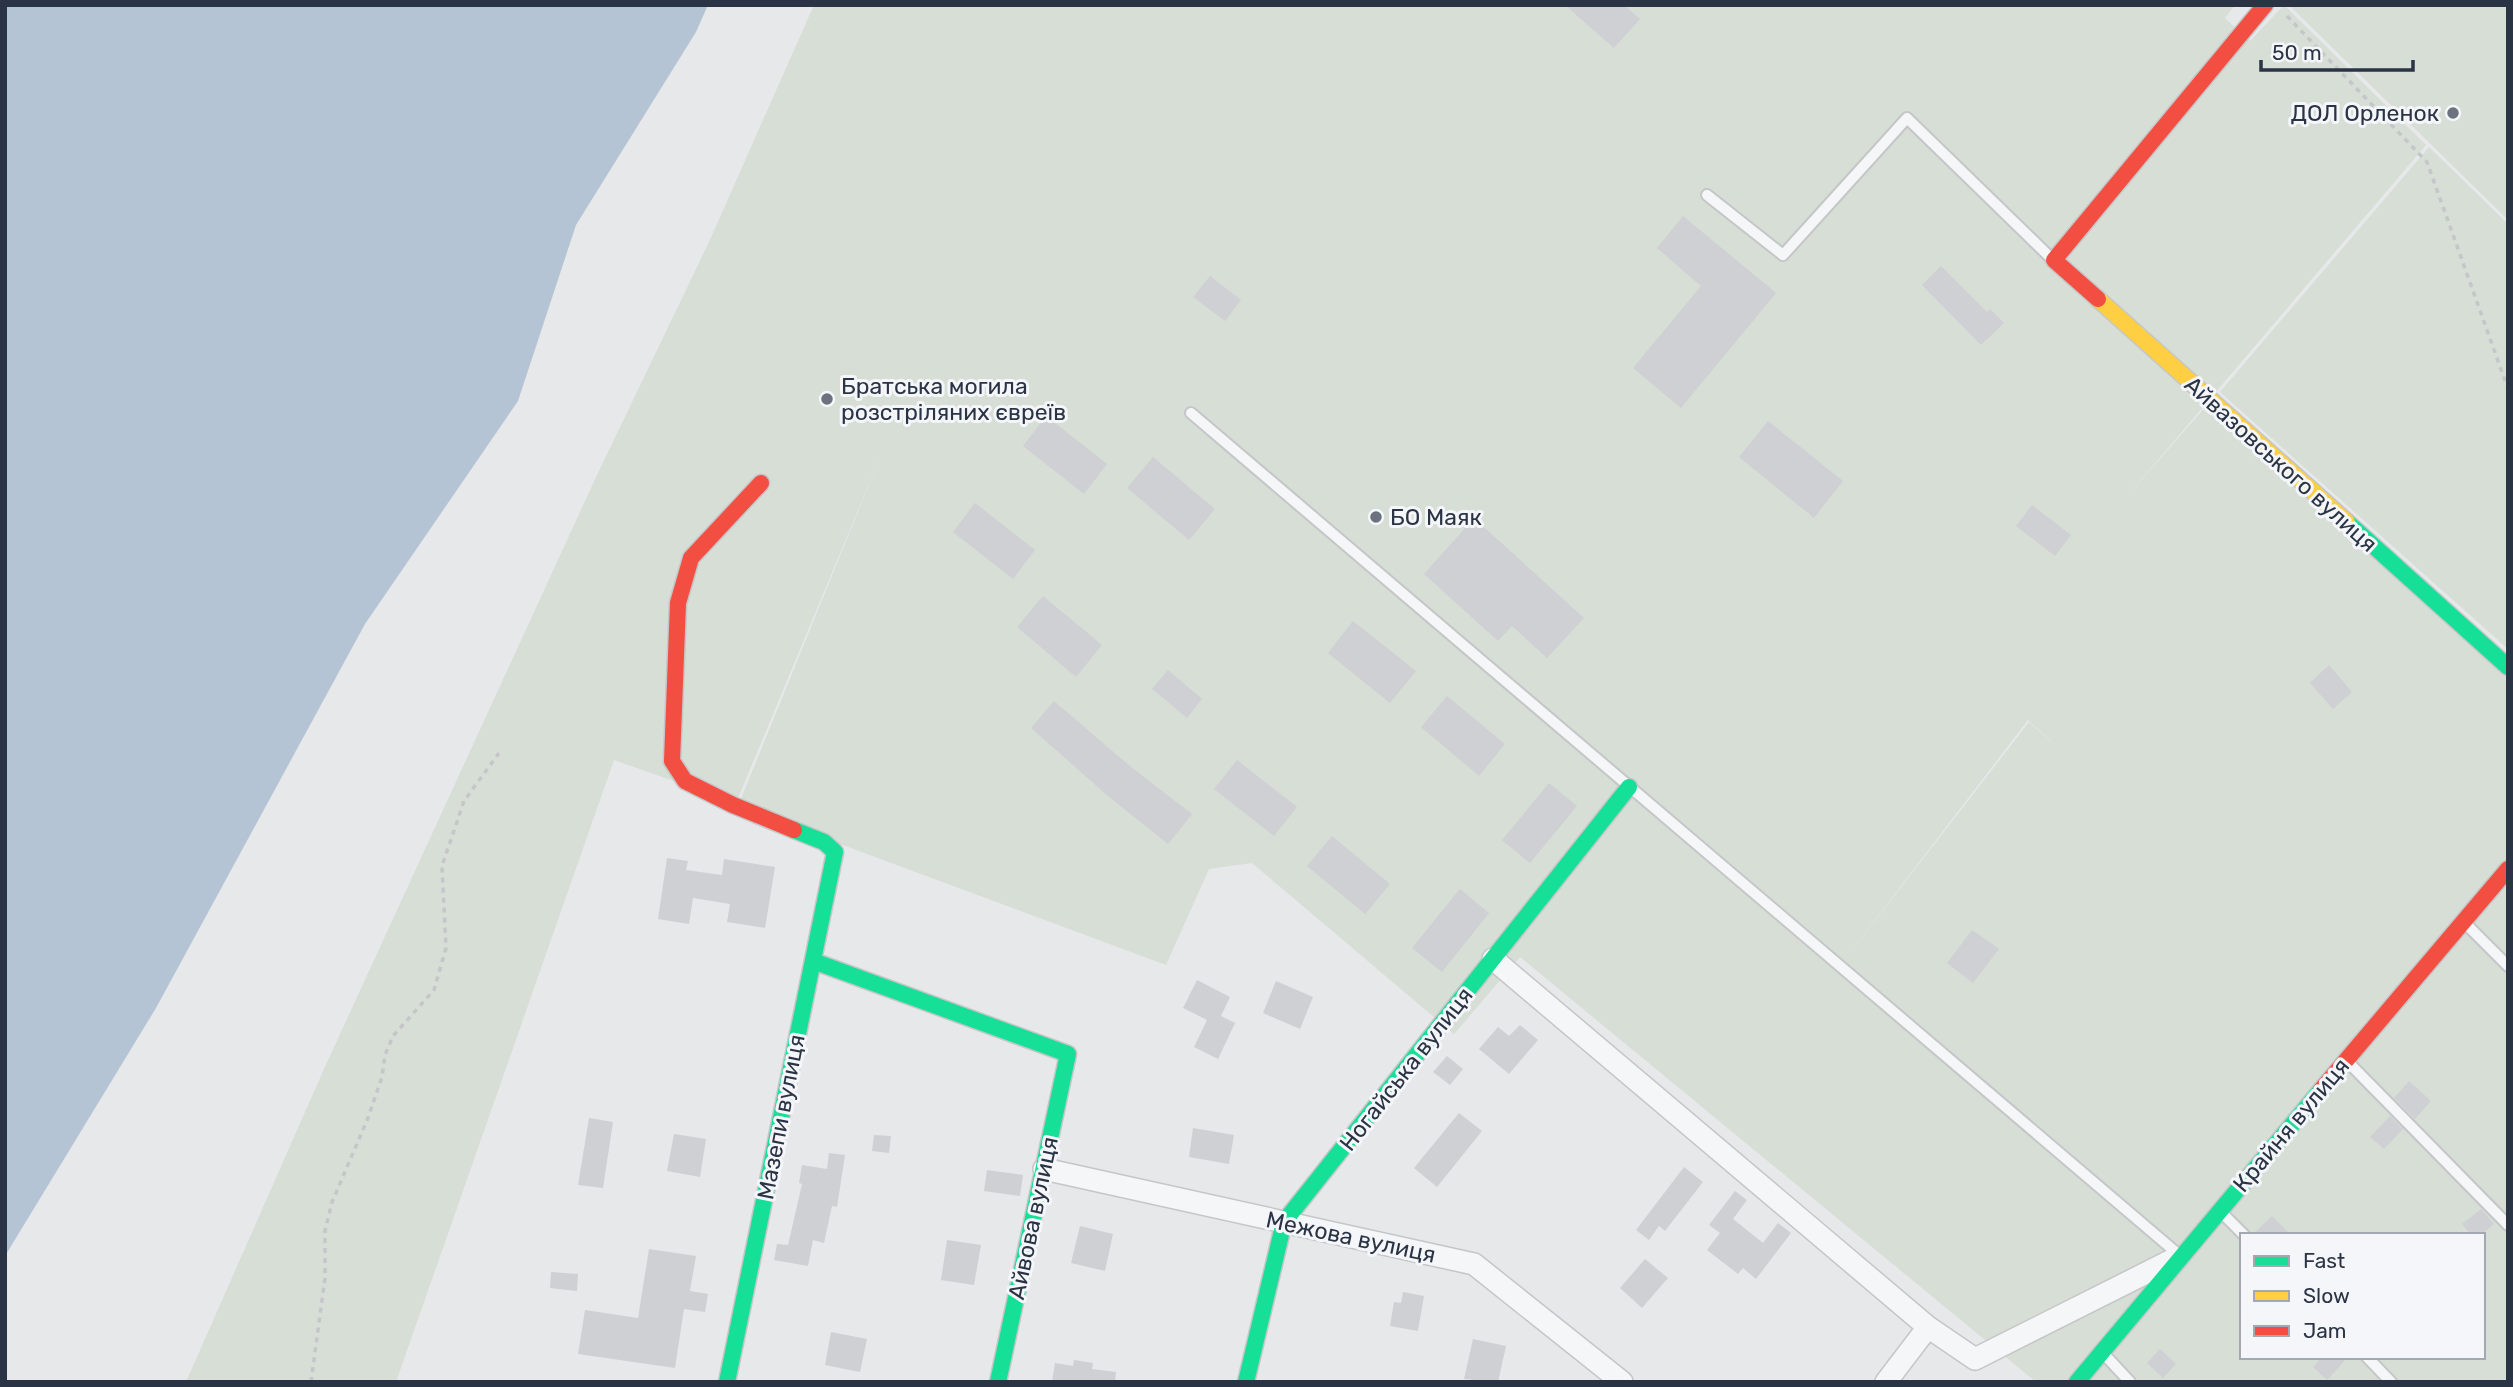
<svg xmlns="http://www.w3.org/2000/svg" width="2513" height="1387" viewBox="0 0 2513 1387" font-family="Rubik,sans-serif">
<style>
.green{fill:#d6ded6;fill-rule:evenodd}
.water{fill:#b4c4d5}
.building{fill:#ced0d3}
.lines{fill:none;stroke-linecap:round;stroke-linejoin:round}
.lane-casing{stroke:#c4c6c8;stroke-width:14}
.street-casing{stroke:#c4c6c8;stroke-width:24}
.fast-casing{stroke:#c4c6c8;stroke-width:19}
.slow-casing{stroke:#c4c6c8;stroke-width:19}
.jam-casing{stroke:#c4c6c8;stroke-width:19}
.path{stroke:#c5c6ca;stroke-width:3.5;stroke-dasharray:5 5;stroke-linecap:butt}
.lane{stroke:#f5f6f7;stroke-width:10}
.street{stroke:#f5f6f7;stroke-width:21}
.fast{stroke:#16e098;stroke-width:16}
.slow{stroke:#ffcf43;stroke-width:16}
.jam{stroke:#f24e42;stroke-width:16}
.poi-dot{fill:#6c737f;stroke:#f4f6f9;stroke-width:2.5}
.labels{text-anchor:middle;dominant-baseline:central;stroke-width:6;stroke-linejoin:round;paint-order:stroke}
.poi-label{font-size:23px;fill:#2b3445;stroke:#f4f6f9;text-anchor:start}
.street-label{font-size:23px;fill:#2b3445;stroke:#f4f6f9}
</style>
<rect width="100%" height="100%" fill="#e6e8ea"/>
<path class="green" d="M814 5H2235L2225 18 2250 41 2284 5 2426 145 2123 501 2207 405 2508 679V857L2074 1382H2036L1520 957 1454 1034 1252 863 1209 869 1166 965 738 806 884 448 736 803 614 760 396 1382H186L324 1069 597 475 709 242ZM2028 720 2061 751 2029 722 1839 967Z
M2289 5H2508V220Z
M2429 147 2508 224V649L2220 392Z
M2508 870V1382H2077ZM2242 1235H2483V1357H2242Z"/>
<path class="water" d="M5 5H708L696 32 576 225 518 401 365 624 156 1008 5 1256Z"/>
<path class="building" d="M1565 5H1624L1640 19 1614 48Z
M1683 216 1776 293 1681 408 1633 368 1701 286 1657 248Z
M1941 266 1987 312 1990 309 2004 323 1981 345 1922 285Z
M1210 276 1241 300 1225 321 1193 297Z
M1046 416 1107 464 1084 494 1023 446Z
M1768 421 1843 481 1814 518 1739 457Z
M1153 457 1215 509 1189 540 1127 488Z
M975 503 1035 550 1013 579 953 532Z
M2032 505 2071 535 2055 556 2016 526Z
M1474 518 1584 618 1547 658 1512 626 1498 641 1424 574Z
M1043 596 1102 645 1076 677 1017 627Z
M1353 621 1416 671 1390 703 1328 653Z
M2329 665 2352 692 2333 709 2310 683Z
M1168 670 1202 699 1187 718 1152 689Z
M1447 696 1505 744 1479 776 1421 727Z
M1054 701 1131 767 1192 814 1168 844 1108 796 1031 728Z
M1237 760 1297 807 1274 836 1214 789Z
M1549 783 1577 806 1530 863 1502 840Z
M1332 836 1390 884 1365 914 1307 866Z
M667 858 688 861 686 870 722 875 724 859 775 867 765 928 727 922 730 904 693 898 689 924 658 919Z
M1460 889 1489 913 1442 972 1412 948Z
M1972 930 1999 949 1973 983 1947 963Z
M1197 980 1230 997 1221 1016 1235 1023 1218 1059 1194 1047 1207 1020 1183 1008Z
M1276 981 1313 997 1300 1029 1263 1013Z
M1520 1025 1538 1040 1509 1074 1479 1049 1498 1027 1509 1036Z
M1447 1056 1463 1069 1450 1085 1433 1072Z
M2409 1081 2431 1101 2415 1119 2394 1098Z
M1459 1113 1482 1131 1437 1187 1414 1168Z
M2390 1116 2403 1129 2384 1149 2370 1137Z
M589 1118 613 1122 603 1188 578 1185Z
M1193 1128 1234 1135 1229 1164 1189 1157Z
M674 1134 706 1139 700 1177 667 1171Z
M874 1135 891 1136 889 1153 872 1151Z
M829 1153 845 1155 837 1207 832 1206 824 1243 813 1240 808 1266 774 1260 777 1244 788 1245 802 1184 799 1183 802 1165 827 1169Z
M1684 1167 1703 1182 1665 1231 1659 1226 1649 1240 1636 1230Z
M987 1170 1023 1175 1020 1196 984 1191Z
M1735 1191 1747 1200 1733 1219 1763 1243 1778 1223 1791 1233 1756 1279 1743 1268 1738 1274 1707 1250 1720 1233 1709 1225Z
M2481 1209 2494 1224 2481 1235H2471L2462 1224Z
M2272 1216 2291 1235H2252Z
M1080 1226 1113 1234 1105 1271 1071 1263Z
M947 1240 981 1245 974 1285 941 1280Z
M649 1249 696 1256 690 1291 708 1294 705 1312 684 1309 675 1368 578 1354 585 1310 638 1318Z
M1645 1259 1668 1278 1642 1308 1620 1288Z
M551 1272 578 1274 577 1291 550 1288Z
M1403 1292 1424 1296 1418 1331 1390 1326 1394 1302 1401 1303Z
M831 1332 867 1339 860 1372 825 1365Z
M1473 1339 1506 1346 1498 1382 1464 1379Z
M2160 1349 2176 1364 2163 1378 2147 1363Z
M2322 1357H2348L2327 1380 2313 1367Z
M1074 1360 1093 1363 1092 1369 1116 1372 1115 1382H1052L1055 1363 1073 1366Z"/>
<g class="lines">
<g class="lane-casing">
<path id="lane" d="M1707 195 1783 255 1907 118 2052 259
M1191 413 2178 1254
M2465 923 2508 966
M2348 1062 2508 1225
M2221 1212 2244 1235
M2103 1353 2130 1382
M2367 1357 2391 1382"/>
</g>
<g class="street-casing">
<path id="street" d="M1493 959 1928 1327
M1044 1169 1474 1264 1622 1382
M1886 1382 1928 1327 1975 1359 2172 1260"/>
</g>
<g class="fast-casing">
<path id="fast" d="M2347 522 2508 667
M813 961 1068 1054 998 1382
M727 1382 835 852 824 842 794 830
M1246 1382 1284 1222 1629 787
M2077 1382 2321 1090"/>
</g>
<g class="slow-casing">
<path id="slow" d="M2098 299 2347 522"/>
</g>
<g class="jam-casing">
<path id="jam" d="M2098 299 2054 260 2265 5
M761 483 691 558 678 603 672 761 685 781 733 805 794 830
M2321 1090 2508 869"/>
</g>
<path class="path" d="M2287 16 2427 162 2508 389
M311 1382 325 1278V1231L332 1202 368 1118 382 1077 385 1055 393 1036 434 990 446 948 442 866 464 801 499 753"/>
<use href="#lane" class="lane"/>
<use href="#street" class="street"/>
<use href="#fast" class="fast"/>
<use href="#slow" class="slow"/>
<use href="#jam" class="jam"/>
</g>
<g class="poi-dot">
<circle cx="2453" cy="113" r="7"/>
<circle cx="827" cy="399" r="7"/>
<circle cx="1376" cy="517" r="7"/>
</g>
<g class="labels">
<g class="poi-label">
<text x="2439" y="113" text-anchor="end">ДОЛ Орленок</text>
<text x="841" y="386">Братська могила<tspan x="841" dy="26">розстріляних євреїв</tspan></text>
<text x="1390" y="517">БО Маяк</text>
</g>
<g class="street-label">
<text transform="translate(2281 464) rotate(42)">Айвазовського вулиця</text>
<text transform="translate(1406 1069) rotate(-52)">Ногайська вулиця</text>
<text transform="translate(781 1117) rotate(-79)">Мазепи вулиця</text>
<text transform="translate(2291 1125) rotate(-50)">Крайня вулиця</text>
<text transform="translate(1033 1218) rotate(-78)">Айвова вулиця</text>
<text transform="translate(1351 1237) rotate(12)">Межова вулиця</text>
</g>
</g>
<rect width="2513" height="1387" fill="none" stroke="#2b3445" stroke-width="14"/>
<rect x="2240" y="1233" width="245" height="126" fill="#f4f6f9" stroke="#a4a8b1" stroke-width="2"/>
<rect x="2254" y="1256" width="35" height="10" fill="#16e098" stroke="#a4a8b1" stroke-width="2"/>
<text x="2303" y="1268" font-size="21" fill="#2b3445">Fast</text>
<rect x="2254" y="1291" width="35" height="10" fill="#ffcf43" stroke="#a4a8b1" stroke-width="2"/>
<text x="2303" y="1303" font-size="21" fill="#2b3445">Slow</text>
<rect x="2254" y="1326" width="35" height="10" fill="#f24e42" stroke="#a4a8b1" stroke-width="2"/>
<text x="2303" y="1338" font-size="21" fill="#2b3445">Jam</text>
<path d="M2261 60v10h152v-10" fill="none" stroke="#2b3445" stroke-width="3.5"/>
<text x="2272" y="60" font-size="21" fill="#2b3445" stroke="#f4f6f9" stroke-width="5" paint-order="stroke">50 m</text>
</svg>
